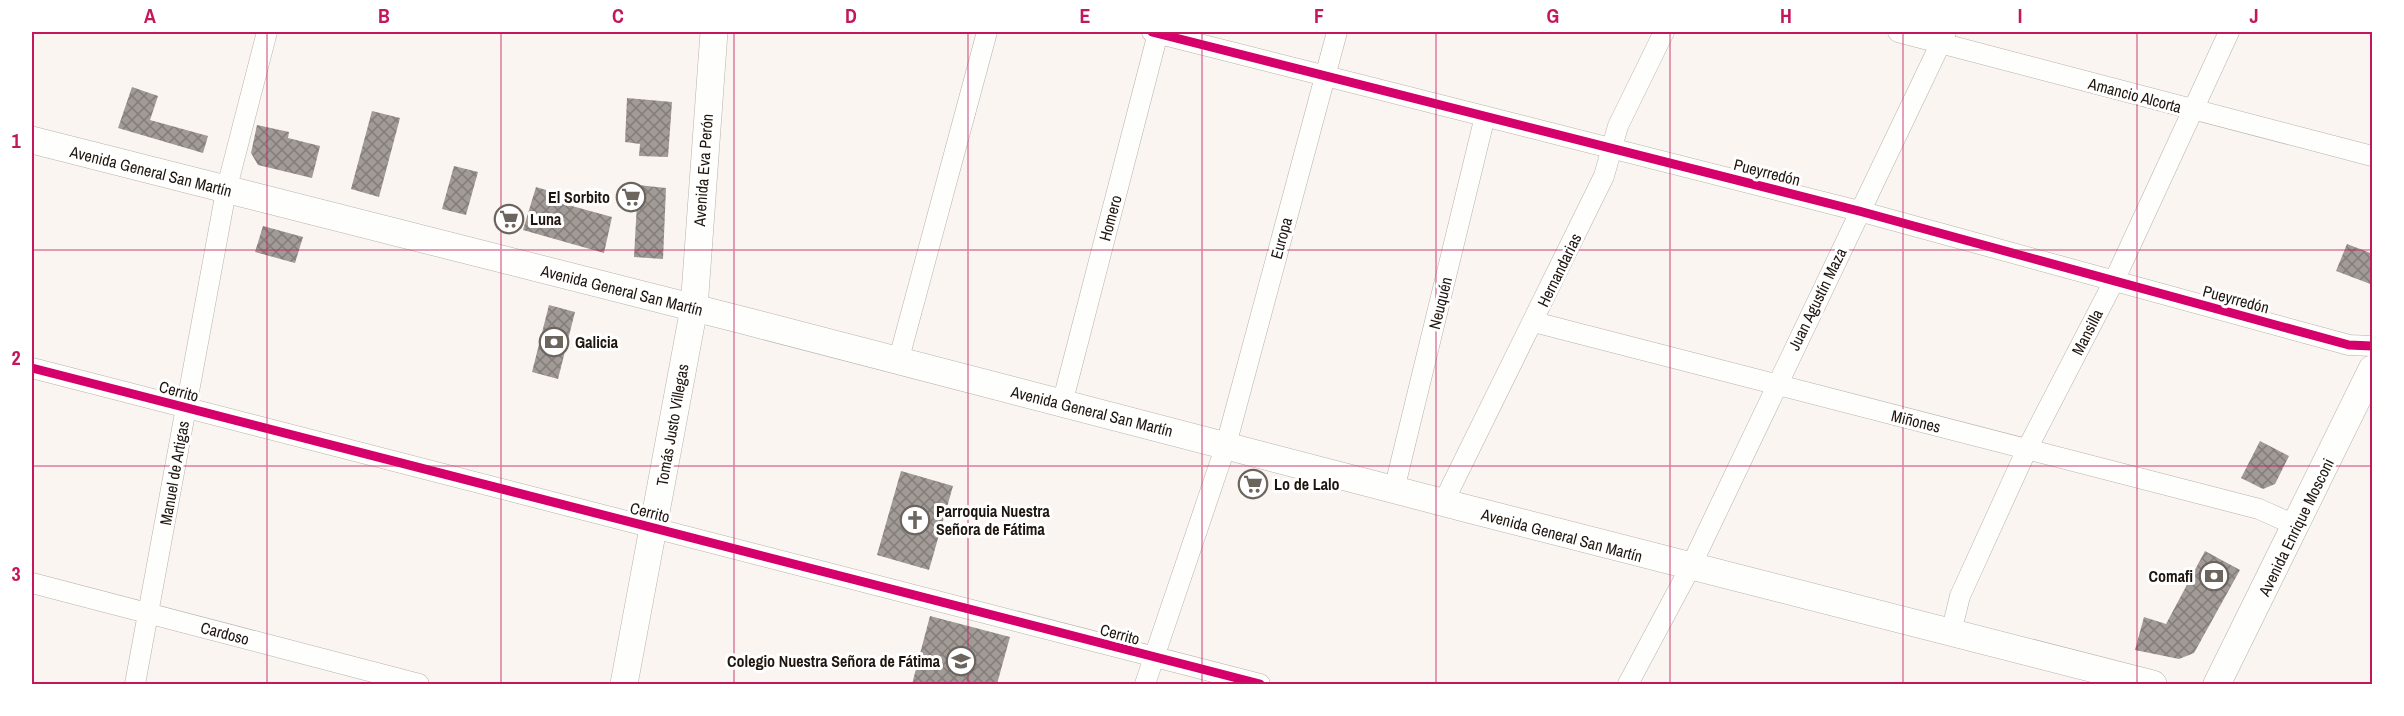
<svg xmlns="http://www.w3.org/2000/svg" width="2404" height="716" viewBox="0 0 2404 716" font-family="'Archivo Narrow',sans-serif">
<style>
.building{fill:url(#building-cross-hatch)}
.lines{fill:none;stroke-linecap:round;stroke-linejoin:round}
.street-casing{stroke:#b8b1ac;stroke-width:21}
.secondary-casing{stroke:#b8b1ac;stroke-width:28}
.street{stroke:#fefefd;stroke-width:20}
.secondary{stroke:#fefefd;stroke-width:27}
.cycleway-casing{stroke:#fff;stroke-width:13}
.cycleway{stroke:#d6006c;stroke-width:9}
.grid{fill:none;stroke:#c2185b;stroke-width:1.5;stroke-opacity:0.55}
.labels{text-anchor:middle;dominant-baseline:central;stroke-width:6;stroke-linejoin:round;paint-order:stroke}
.street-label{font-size:16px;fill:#1f170f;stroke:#fff}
.poi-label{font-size:16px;font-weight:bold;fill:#1f170f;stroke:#fff;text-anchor:start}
.neatline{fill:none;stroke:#c2185b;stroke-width:2}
.grid-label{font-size:20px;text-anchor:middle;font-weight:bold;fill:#c2185b}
</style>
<defs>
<pattern id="building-cross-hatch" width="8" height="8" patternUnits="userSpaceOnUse" patternTransform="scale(1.5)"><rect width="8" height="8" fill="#a19a97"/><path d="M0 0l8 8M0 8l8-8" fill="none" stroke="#837d7a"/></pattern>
</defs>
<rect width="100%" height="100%" fill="#faf5f0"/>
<path class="building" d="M132 87 158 96 150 120 208 136 203 153 118 128Z
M627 98 672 102 668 157 639 156 640 144 625 142Z
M372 111 400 118 379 197 351 189Z
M257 125 289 132 288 138 320 146 312 178 258 165 251 153Z
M454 166 478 172 466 215 442 209Z
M638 185 666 188 663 259 634 257Z
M536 187 563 195 561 203 612 217 604 253 523 230Z
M263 226 303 237 295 263 255 252Z
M2347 244 2373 254V285L2336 271Z
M549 305 575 312 558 379 532 372Z
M2260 441 2289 456 2275 484 2263 489 2241 478Z
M901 471 953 486 929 570 877 555Z
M2205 551 2240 570 2194 653 2179 659 2135 650 2144 617 2166 624Z
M930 616 1010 637 997 684H912Z"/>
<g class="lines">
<g class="street-casing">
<path id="street" d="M1152 32 1859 211 2349 345 2372 346
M1898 32 2372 156
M1534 322 2259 509 2297 526
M898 362 987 32
M32 368 1260 684
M1062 404 1158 33
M1394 490 1485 116
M1443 503 1604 176 1618 126 1664 32
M32 583 419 684
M1951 633 1960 596 2027 449 2114 281 2229 32
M135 684 226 191 267 32
M1145 684 1226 445 1337 32
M1628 684 1690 568 1946 32"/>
</g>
<g class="secondary-casing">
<path id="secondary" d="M32 140C269 202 508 259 746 321 1215 443 1683 566 2153 684
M624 684 694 308 714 32
M2217 684 2372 369"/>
</g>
<use href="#street" class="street"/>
<use href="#secondary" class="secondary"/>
<g class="cycleway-casing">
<path id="cycleway" d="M1152 32 1859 211 2349 345 2372 346
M32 368 1260 684"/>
</g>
<use href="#cycleway" class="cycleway"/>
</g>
<path class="grid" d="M267 32V684M501 32V684M734 32V684M968 32V684M1202 32V684M1436 32V684M1670 32V684M1903 32V684M2137 32V684M32 250H2372M32 466H2372"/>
<defs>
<g id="supermarket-ring" transform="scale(1.5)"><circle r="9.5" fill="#fff" stroke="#6c655e" stroke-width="1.5"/><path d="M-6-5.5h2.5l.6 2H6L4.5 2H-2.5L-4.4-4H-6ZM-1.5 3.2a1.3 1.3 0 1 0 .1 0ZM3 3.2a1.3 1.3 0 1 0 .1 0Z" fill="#6c655e"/></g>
<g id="bank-ring" transform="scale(1.5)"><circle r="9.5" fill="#fff" stroke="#6c655e" stroke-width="1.5"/><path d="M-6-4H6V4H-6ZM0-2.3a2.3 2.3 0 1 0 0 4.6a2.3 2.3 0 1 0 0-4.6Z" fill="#6c655e"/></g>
<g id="church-ring" transform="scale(1.5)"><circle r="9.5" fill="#fff" stroke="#6c655e" stroke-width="1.5"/><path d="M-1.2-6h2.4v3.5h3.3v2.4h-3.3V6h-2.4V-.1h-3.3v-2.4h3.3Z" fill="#6c655e"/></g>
<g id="school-ring" transform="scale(1.5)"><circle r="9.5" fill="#fff" stroke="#6c655e" stroke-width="1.5"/><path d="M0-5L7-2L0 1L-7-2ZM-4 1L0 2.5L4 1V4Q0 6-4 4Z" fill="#6c655e"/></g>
</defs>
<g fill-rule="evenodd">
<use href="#supermarket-ring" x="631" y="197"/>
<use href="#supermarket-ring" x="509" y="219"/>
<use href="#bank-ring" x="554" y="342"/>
<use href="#supermarket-ring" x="1253" y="484"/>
<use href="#church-ring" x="915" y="520"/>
<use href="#bank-ring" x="2214" y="576"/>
<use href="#school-ring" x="961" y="661"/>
</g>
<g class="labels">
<g class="street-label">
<text transform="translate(2135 95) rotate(15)">Amancio Alcorta</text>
<text transform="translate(703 170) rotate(-86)">Avenida Eva Perón</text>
<text transform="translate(151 171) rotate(14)">Avenida General San Martín</text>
<text transform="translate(1767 172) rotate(14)">Pueyrredón</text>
<text transform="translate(1110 218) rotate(-75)">Homero</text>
<text transform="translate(1281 238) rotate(-75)">Europa</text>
<text transform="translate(1559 270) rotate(-64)">Hernandarias</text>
<text transform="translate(622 290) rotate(14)">Avenida General San Martín</text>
<text transform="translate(1817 299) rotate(-64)">Juan Agustín Maza</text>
<text transform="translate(2236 299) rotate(15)">Pueyrredón</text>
<text transform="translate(1440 303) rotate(-76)">Neuquén</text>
<text transform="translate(2087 332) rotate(-63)">Mansilla</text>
<text transform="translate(179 391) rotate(15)">Cerrito</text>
<text transform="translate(1092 411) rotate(14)">Avenida General San Martín</text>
<text transform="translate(1916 421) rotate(14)">Miñones</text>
<text transform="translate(672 425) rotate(-80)">Tomás Justo Villegas</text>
<text transform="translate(174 473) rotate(-80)">Manuel de Artigas</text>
<text transform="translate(650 512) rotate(14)">Cerrito</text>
<text transform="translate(2296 527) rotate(-64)">Avenida Enrique Mosconi</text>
<text transform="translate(1562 535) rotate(15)">Avenida General San Martín</text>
<text transform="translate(225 633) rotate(15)">Cardoso</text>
<text transform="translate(1120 634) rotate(15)">Cerrito</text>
</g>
<g class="poi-label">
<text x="610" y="197" text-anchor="end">El Sorbito</text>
<text x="530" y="219">Luna</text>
<text x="575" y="342">Galicia</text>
<text x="1274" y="484">Lo de Lalo</text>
<text x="936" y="511">Parroquia Nuestra<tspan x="936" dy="18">Señora de Fátima</tspan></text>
<text x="2193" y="576" text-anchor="end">Comafi</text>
<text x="940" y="661" text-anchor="end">Colegio Nuestra Señora de Fátima</text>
</g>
</g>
<rect width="2404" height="716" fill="none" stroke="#ffffff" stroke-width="66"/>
<rect x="33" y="33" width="2338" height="650" class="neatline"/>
<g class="grid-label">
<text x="150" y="23">A</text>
<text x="384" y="23">B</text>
<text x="618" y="23">C</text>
<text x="851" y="23">D</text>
<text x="1085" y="23">E</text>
<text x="1319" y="23">F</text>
<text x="1553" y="23">G</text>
<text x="1786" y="23">H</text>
<text x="2020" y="23">I</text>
<text x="2254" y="23">J</text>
<text x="16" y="148">1</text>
<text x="16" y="365">2</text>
<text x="16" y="581">3</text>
</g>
</svg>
